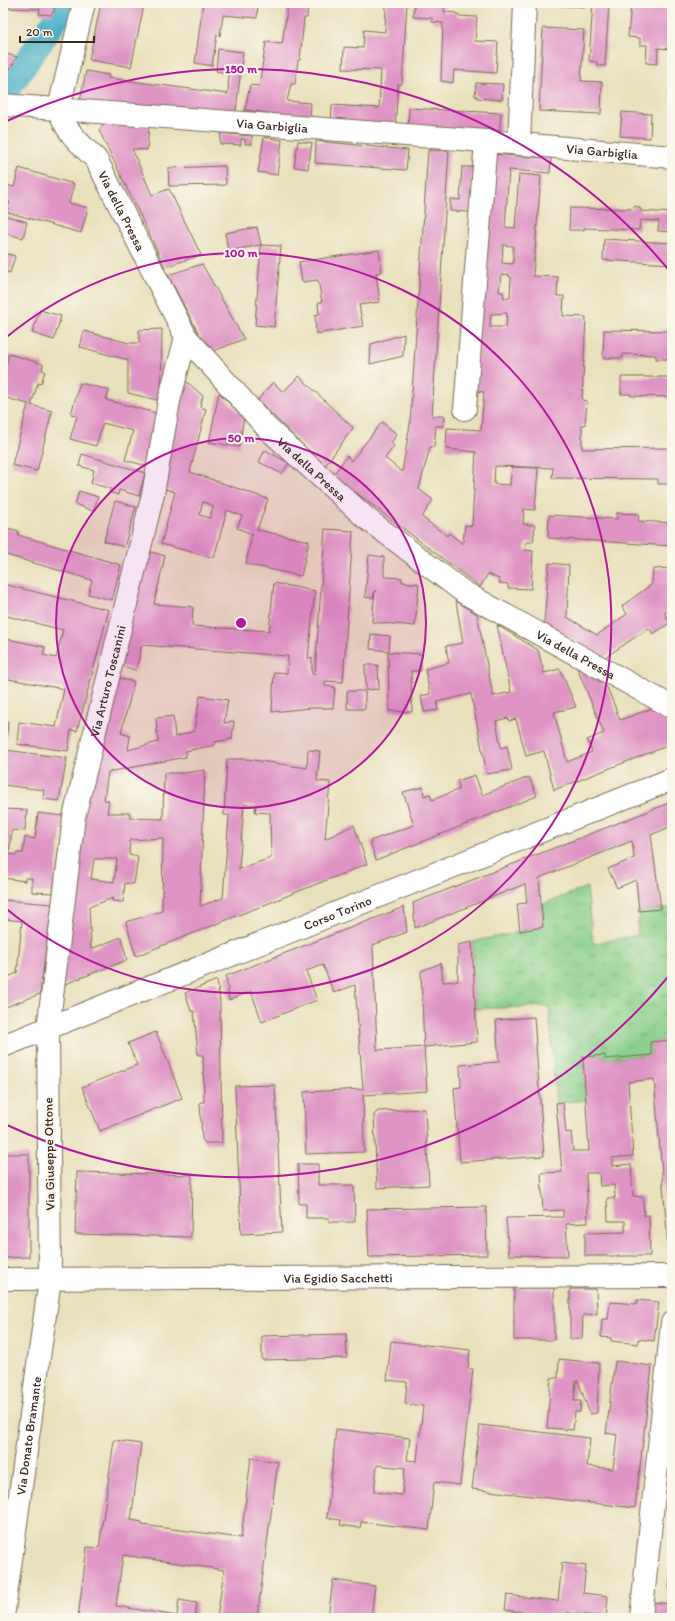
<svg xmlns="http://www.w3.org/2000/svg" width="675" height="1621" viewBox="0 0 675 1621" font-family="Itim,sans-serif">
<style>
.grass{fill:url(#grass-tufts);stroke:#627c54}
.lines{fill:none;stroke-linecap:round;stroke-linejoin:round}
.canal{stroke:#46aec6;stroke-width:26}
.building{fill:#de94c5;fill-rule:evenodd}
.street-casing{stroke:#786a55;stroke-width:24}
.secondary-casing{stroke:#786a55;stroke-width:24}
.street{stroke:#fff;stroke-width:22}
.secondary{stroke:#fff;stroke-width:22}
.ring{fill:none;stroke:#b5179e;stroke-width:2}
.labels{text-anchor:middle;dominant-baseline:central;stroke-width:4;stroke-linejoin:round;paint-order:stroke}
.street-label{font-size:13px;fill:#3b2a1e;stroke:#fbf7ec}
.centre{fill:#b5179e;stroke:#fbf7ec;stroke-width:2}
.ring-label{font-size:12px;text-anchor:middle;font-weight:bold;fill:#b5179e;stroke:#fbf7ec;stroke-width:4;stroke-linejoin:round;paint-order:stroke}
</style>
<defs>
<pattern id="grass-tufts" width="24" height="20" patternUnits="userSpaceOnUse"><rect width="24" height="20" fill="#89cf89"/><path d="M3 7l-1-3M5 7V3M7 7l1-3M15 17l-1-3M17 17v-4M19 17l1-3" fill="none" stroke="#71a86f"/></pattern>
</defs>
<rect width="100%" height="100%" fill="#fbf7ec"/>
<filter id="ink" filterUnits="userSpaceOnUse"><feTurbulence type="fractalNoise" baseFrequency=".025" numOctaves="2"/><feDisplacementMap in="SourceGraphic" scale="8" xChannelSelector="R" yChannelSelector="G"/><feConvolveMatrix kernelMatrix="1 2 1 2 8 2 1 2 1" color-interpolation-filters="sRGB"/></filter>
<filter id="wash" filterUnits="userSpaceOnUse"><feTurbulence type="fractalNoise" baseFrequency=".012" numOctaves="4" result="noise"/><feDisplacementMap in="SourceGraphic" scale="16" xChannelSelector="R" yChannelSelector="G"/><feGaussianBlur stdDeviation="0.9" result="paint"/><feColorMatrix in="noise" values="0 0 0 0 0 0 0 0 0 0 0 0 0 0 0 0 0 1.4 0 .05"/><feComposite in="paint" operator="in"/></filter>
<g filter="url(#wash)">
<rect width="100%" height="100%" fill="#e9e0bc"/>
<path class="grass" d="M587 887 593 944 637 935 639 911 672 908V1040L651 1042 652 1055 605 1059V1055L583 1057 586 1100 556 1103 549 1006 475 1009 472 942 543 927 541 905Z"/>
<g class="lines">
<path class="canal" d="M10 86 67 3"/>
</g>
<g id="blocks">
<path class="building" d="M3 3H54V11L51 15 39 14 40 9 3 8Z
M101 3H136L144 5 131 67 89 60Z
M203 3H258L257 18 223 15 220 36 217 35 212 66 195 63Z
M288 3H308L307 18H304L300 60H298L295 84H291L287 101 311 103 310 123 275 122 276 114 245 110 250 85 259 86 266 42 282 44Z
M386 3H407L402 84H398L395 130 331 126 332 105 379 108 381 70 343 69 344 47 363 48 364 30 385 32Z
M416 3H445L444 12 457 13V16L477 17 475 41 498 42 496 73 454 70 453 83 441 81 443 23 432 22V18L413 17 414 8Z
M483 3H500V5Z
M545 3H586V7L545 5Z
M593 3H609L605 66H597V62L589 61Z
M631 3 656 4V3H672V49L658 48 657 64 646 63 647 45H640V38L628 37Z
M543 28 584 30 581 81 602 82 601 114 539 111Z
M218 49 243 52 235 118 80 101 86 71 109 75 108 78 228 94 229 73 216 71Z
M3 53 17 57 3 81Z
M476 83 503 84 502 100 477 98V96H475Z
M409 108 501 113 499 137 408 131Z
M622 112 651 114 650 138 620 136Z
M104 123 149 127 147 150 132 149 152 195 169 189 201 255 165 267 99 130Z
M221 133 252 136V144H245V140L241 139V145L220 144Z
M264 137 282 140 277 175 258 172Z
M298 141 312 143 308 169 294 167Z
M316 141 408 150 406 170 315 163Z
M428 150 449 151 432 416H445L444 426H436L434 447H430L419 489 433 500 422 517 447 536 449 533 463 544 465 525 472 526 476 452 446 449 447 428 481 430 484 392 474 391 490 154 551 158 550 173 509 170 505 227 515 228 519 174 541 176 533 276 558 277 557 296H564L563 316 586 317 582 400 587 401 585 425H582V449L672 448V484H658V479L552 478 553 468 495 466 494 484 510 485 512 467 538 468 535 510 524 509 523 524 535 525 533 542H526L525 550 533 551 531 589 508 588V584L499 583V579L488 574 480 587 333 475 347 456 351 461 382 422 397 434 391 443 394 446 385 458 402 472 410 424ZM503 245 513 246V264L502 263ZM509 274 508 276 511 277 510 298H504L503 292H499L501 275ZM507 313 506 327H490L491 314Z
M225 166 226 185 169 186 168 168Z
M462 167H473L470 212 450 211V199L460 200Z
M19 168 74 184 69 203 88 208 81 233 7 212 10 202 3 201V184L14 187Z
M636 206 640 208 641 211 672 213V232L658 231 659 221 640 220 639 230 584 228V230H569L570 208 632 209Z
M3 215 27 222 23 238 3 233Z
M257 227 261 245 228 251 225 233Z
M604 239 672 243V264L603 260Z
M261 245 281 246 274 327 255 325Z
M379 250 382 272 376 273 380 302 359 305 363 326 316 334 315 315 319 314 318 303 322 302 318 280 302 282 299 262Z
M3 253 15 256 10 273 3 271Z
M202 264 244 339 209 353 168 275Z
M40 310 61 316 54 340 32 333Z
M162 329 161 401 128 393V360L80 347 84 331 129 343H139V330Z
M604 330 672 331V359H656V355L623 354V358H603Z
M404 334 403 356 370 364 371 344Z
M9 354 43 364 42 370 45 371 41 384 38 383 31 405 52 411 37 471 12 465 28 404 3 397V376Z
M180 376 203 396 200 407 206 409 190 472 268 499 257 530 309 541 301 576 246 564 252 534 237 528 242 516 227 510 214 558 161 544 175 492 159 487ZM203 502 213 506 210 518 199 515Z
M299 376 353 428 324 467 258 400 273 382 283 392Z
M621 377H672V397L631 396V394H621Z
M80 383 109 390 106 400 160 414 147 466 125 460 133 431 103 423 96 446 70 439 77 416 71 414Z
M219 393 244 417 239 447 209 442Z
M265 450 289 463 282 474 259 462Z
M82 454 145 473 139 496 119 490 118 495 109 492 111 489 91 483 94 470 79 466Z
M79 491 98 497 93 511 75 504Z
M115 501 136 507 124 547 104 541Z
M617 513 639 514 638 521 672 523V546L548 538 549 515 617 519Z
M3 527 19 531 18 535 121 565 112 600 88 594 92 580 3 554Z
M325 529 353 531 343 682 325 681V686L335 687 333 708H310L272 712 274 672 287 673 288 656 142 645 136 670 114 664 145 550 165 556 154 604 193 607 192 626 269 631 274 583 315 591 308 658H312V674H315Z
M369 555 384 557V577L402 578V582L419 584 415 626 372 622 375 590 373 598 365 597Z
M549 563 569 565 567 617 597 635 627 614 622 606 652 584 653 569 672 568V610L664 612 670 623 653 634 649 628 604 658 544 623Z
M3 584 109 610 77 731 71 730 68 751 17 744 19 722 56 727 64 689 3 678V638L45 647 43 655 56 658 63 630 3 615Z
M456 601 477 614 493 696 511 692 497 625 538 650 544 673 560 669 576 707 554 712 567 762 592 752 587 740 604 733 575 663 607 687 620 720 653 708 672 720V744L554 790 544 751 526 756 516 719 509 721 508 718 496 721 501 748 507 746 512 770 487 774 471 694 437 702 438 710 424 712 421 696 430 694 425 669 449 663 446 646 463 643Z
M371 634 390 636 389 651 370 649Z
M388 652 421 654V671H411L412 712 389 711Z
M365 665H378L379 689 366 690Z
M111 676 134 682 121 733 130 736 128 750 158 742 156 718 173 716 175 737 194 731 200 696 228 700 224 723 234 721 232 739 215 742V745L186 751V757L108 772 104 800 109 801 107 813H130V818L163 819 164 773H184L205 770 200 906 223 898 229 815H224L227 759H247L307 768 308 750 320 751 317 781 330 782 325 839 354 825 367 864 136 956 126 922 162 911 163 838 130 840 129 855 138 857 134 884 125 883 123 902 112 901 113 898 89 907 91 949 121 937 127 960 60 986 85 777ZM244 805H256L255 812 270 813 271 858 239 869ZM94 859H117L114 882 91 879Z
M347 691H365V709H347Z
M3 720 8 721 5 750 67 758 59 801 43 799 44 790 3 785 5 750H3Z
M475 775 482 795 529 777 537 796 376 860 370 841 414 825 403 792 423 787 424 796 430 794 432 800 460 789 457 781Z
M672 802V826L651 835 661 909 639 911 636 880 617 888 608 869 634 858 632 841 539 878 543 927 520 931 517 904 527 903 525 884 415 928 413 903Z
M3 809 27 810 25 831 12 830 9 854 16 855 17 853H23L25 837 35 839 38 813 63 816 53 893 32 892V878H25V881L3 878Z
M3 900 52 904 40 994 3 1008V979L17 973 22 921 3 919Z
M404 907 407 932 373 945 377 1050 424 1047 427 1091 363 1095 364 1152 306 1154 304 1092 363 1089 355 985 334 993 323 965 306 971 317 1000 262 1022 251 991 229 1000 226 976Z
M472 942 477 1042 424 1047 421 971 441 963 443 982 458 981V945Z
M217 980 220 1003 222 1143H205L202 1139 200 1102H204L203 1055H198L194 1011H191L185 993Z
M534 1017 544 1156 460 1162 454 1088 461 1087 460 1065 499 1062 496 1020Z
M156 1032 182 1098 100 1131 82 1087 137 1065 128 1043Z
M672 1040V1256H668L667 1232 654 1079 628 1082 633 1156 612 1158V1166L631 1164 633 1196 643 1197 644 1216 649 1215 650 1256H585V1233L625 1232V1221H608L607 1198H615L614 1185 600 1186 599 1173H586L588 1223 566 1224 568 1256 509 1255 506 1218 563 1217V1210L543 1211 541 1173 562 1172 556 1103 563 1102 566 1133 571 1132 573 1151H589L583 1057 605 1055V1059L652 1055 650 1042Z
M275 1085 282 1232 241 1234 235 1086Z
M425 1109 429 1185 377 1188 374 1115 378 1111Z
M3 1154H29V1257L3 1258Z
M298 1164H318V1185H354L355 1222H329V1218H306V1204H299Z
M77 1172 192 1175 191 1237 75 1234Z
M486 1207 487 1255 369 1257 367 1209Z
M514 1288H554V1340H514Z
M570 1289H596L597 1314 583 1315 582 1339H570Z
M637 1300 659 1302 654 1341 638 1339V1344L611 1341V1338L601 1337 602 1319H608L610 1302 637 1304Z
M346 1334 347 1358 262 1360V1336Z
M391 1341 470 1350 468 1369H473L460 1485 434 1482 429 1530 361 1522 360 1528 340 1525 341 1520 327 1518 336 1429 410 1438 407 1460 417 1461 423 1406 405 1404 407 1382 387 1380ZM377 1465 405 1468 402 1495 374 1492Z
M559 1359 599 1363 597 1413 590 1414 578 1381H576L574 1401H581L580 1412H575L573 1430 547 1428 551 1378H558Z
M615 1361 652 1366 635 1508 472 1489 480 1425 590 1438 587 1466 613 1469 617 1435 606 1433Z
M114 1440 141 1444 131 1520 142 1522V1525L241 1538 251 1458 278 1462 257 1618H217L224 1570 123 1555 116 1606 177 1616 179 1600 197 1603 195 1618H78L87 1547 99 1548Z
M562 1563 586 1566 583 1593 608 1596 606 1617 567 1613V1618L505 1610 507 1595 558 1601Z
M671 1564H672V1589H669Z
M333 1580 375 1586 371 1618H328Z
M651 1602 672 1604V1618H649Z"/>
</g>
</g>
<g filter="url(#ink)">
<use href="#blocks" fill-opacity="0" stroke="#786a55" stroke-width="1"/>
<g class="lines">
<g class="street-casing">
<g id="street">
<path id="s1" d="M84 3 59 108C63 129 81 145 96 159L186 337 268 429 366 518 465 593 672 707"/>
<path id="s2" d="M3 105 486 141 672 157"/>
<path d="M519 144 525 3"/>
<path d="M465 409 486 141"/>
<path id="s3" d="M3 1279 672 1276"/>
<path id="s4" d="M3 1617 50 1279 48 1029 74 817 153 494 169 401 186 337"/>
<path d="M641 1618 672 1323"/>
</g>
</g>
<g class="secondary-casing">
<g id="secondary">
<path id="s5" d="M3 1046 672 779"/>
</g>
</g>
<use href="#street" class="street"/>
<use href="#secondary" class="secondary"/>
</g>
</g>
<circle cx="241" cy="623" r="185" fill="#b5179e" fill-opacity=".12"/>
<g class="ring">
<circle cx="241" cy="623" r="185"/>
<path d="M3 340A370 370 0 1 1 3 906"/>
<path d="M672 972A554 554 0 0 1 7 1125M7 121A554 554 0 0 1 672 274"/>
</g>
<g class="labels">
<g class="street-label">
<text stroke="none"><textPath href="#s2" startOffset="270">Via Garbiglia</textPath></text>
<text stroke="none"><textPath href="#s2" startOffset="601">Via Garbiglia</textPath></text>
<text stroke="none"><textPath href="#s1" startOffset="230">Via della Pressa</textPath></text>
<text stroke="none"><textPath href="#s1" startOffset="554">Via della Pressa</textPath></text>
<text stroke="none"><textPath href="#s1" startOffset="878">Via della Pressa</textPath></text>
<text stroke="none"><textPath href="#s4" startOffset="945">Via Arturo Toscanini</textPath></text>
<text stroke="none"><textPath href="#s5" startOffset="360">Corso Torino</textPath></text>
<text transform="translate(49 1154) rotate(-91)">Via Giuseppe Ottone</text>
<text stroke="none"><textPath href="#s3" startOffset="335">Via Egidio Sacchetti</textPath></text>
<text stroke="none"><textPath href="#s4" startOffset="183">Via Donato Bramante</textPath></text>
</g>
</g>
<circle cx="241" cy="623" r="6" class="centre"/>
<g class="ring-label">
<text x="241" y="73">150 m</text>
<text x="241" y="257">100 m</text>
<text x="241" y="442">50 m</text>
</g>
<rect width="675" height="1621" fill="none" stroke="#fbf7ec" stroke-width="16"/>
<path d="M20 36v6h74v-6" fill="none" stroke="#3b2a1e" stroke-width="2"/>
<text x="26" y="36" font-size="12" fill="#3b2a1e" stroke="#fbf7ec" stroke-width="3" paint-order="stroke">20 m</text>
</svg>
